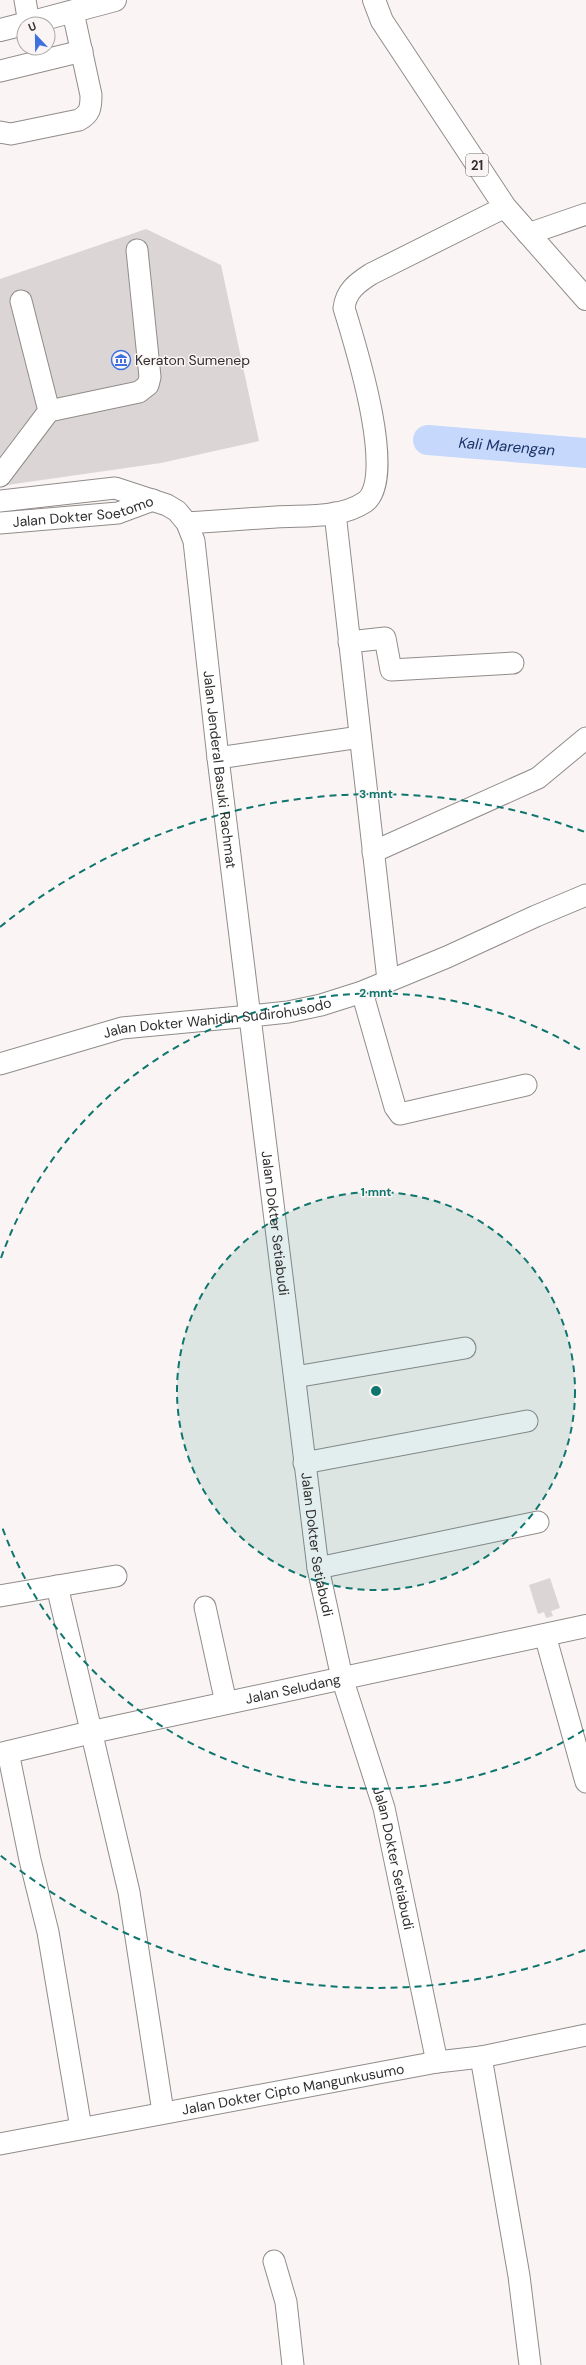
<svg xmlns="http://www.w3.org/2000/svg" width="586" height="2365" viewBox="0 0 586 2365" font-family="'DM Sans',sans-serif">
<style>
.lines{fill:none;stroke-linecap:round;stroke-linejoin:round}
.river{stroke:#c6d8fb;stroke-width:30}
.building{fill:#dbd6d5}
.minor-casing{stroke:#908c8a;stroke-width:23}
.major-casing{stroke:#908c8a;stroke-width:24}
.highway-casing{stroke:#908c8a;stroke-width:24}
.minor{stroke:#fff;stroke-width:21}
.major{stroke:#fff;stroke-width:22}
.highway{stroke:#fff;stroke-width:22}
.ring{fill:none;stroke:#0f766e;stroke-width:2;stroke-dasharray:7 5}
.labels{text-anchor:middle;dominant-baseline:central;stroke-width:3;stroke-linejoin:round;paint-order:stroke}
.shield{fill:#faf5f4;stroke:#6d6a69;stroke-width:1}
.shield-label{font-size:13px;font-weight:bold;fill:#302f2e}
.poi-label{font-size:14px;fill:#302f2e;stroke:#faf5f4;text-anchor:start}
.street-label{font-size:14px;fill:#302f2e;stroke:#faf5f4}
.water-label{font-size:15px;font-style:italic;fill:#1b3266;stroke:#faf5f4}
.centre{fill:#0f766e;stroke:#faf5f4;stroke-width:2}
.ring-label{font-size:12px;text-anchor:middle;font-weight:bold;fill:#0f766e;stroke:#faf5f4;stroke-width:3;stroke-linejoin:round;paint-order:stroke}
</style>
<rect width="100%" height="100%" fill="#faf5f4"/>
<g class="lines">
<path class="river" id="s1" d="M428 440 586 453"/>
</g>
<path class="building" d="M146 229 221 265 259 441 161 463 0 486V279Z
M550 1578 560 1608 551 1611 553 1616 546 1618 544 1612 538 1614 529 1585Z"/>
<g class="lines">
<g class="minor-casing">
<g id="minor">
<path d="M25 0 29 23"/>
<path d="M0 71 82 51"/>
<path d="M0 132 11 134 79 120C90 114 91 108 91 95L73 12"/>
<path d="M528 234 586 214"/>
<path d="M49 411 139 392 148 385 150 377 137 250"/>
<path d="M0 476 49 411 21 301"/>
<path id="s2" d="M0 501 115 488 167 505 177 511 187 523 194 541 218 758 318 1568 342 1678 384 1808 437 2062"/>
<path d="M335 513 388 980"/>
<path id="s3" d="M0 523 118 513 153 500"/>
<path d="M187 523C217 521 246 519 276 517 304 515 340 519 365 502 398 478 354 341 344 308 346 291 357 283 371 274L505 207"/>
<path d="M349 642 385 638 391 670 513 663"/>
<path d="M218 758 360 737"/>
<path d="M373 852 538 778 586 738"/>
<path d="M362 992 395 1107 400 1114 526 1085"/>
<path id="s4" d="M0 1064 122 1028 250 1016 288 1012 321 1005 362 992 447 957 536 916 586 895"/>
<path d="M295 1377 465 1348"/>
<path d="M304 1463 527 1421"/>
<path d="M318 1568 538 1522"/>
<path d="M57 1586 129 1892 163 2112"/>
<path d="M0 1596 116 1576"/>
<path d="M205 1607 226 1703"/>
<path d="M545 1635 586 1782"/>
<path d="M8 1752 30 1860 48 1932 81 2128"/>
<path d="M481 2057 519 2276 530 2365"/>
<path id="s5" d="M0 2144 437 2062 481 2057 586 2035"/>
<path d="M274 2261 286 2302 293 2365"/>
</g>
</g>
<g class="major-casing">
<g id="major">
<path id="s6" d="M0 1754 92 1732 586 1626"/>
</g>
</g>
<g class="highway-casing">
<path id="highway" d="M374 0 382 21 505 207 586 299
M25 24 115 0
M0 30 24 24"/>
</g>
<use href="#minor" class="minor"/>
<use href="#major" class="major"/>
<use href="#highway" class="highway"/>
</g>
<circle cx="376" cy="1391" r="199" fill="#0f766e" fill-opacity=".12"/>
<g class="ring">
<circle cx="376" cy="1391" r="199"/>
<path d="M584 1730A398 398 0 0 1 1 1524M1 1258A398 398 0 0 1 584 1052"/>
<path d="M585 1950A597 597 0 0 1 0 1855M0 927A597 597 0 0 1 585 832"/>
</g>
<defs>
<g id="museum-ring" transform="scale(1)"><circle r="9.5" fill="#faf5f4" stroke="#3f70e0" stroke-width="1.5"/><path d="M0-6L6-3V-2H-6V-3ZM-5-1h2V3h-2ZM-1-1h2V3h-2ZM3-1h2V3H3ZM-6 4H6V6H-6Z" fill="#3f70e0"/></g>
</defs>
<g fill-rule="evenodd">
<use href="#museum-ring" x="121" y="360"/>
</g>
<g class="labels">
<rect class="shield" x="466" y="154" width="22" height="22" rx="3"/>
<g class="shield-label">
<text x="477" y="165">21</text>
</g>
<g class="poi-label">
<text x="135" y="360">Keraton Sumenep</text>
</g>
<g class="street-label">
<text stroke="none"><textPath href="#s3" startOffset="84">Jalan Dokter Soetomo</textPath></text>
<text stroke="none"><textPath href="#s2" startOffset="447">Jalan Jenderal Basuki Rachmat</textPath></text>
<text stroke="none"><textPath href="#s4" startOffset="223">Jalan Dokter Wahidin Sudirohusodo</textPath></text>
<text stroke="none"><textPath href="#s2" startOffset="904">Jalan Dokter Setiabudi</textPath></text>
<text stroke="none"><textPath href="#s2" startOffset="1228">Jalan Dokter Setiabudi</textPath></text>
<text stroke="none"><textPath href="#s6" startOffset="300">Jalan Seludang</textPath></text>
<text stroke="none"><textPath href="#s2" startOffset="1552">Jalan Dokter Setiabudi</textPath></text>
<text stroke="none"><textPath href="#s5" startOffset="298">Jalan Dokter Cipto Mangunkusumo</textPath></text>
</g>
<g class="water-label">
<text stroke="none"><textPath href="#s1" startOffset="79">Kali Marengan</textPath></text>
</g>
</g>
<circle cx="376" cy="1391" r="6" class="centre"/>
<g class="ring-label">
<text x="376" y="798">3 mnt</text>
<text x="376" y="997">2 mnt</text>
<text x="376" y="1196">1 mnt</text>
</g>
<g transform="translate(36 36) rotate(338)"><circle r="19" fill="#faf5f4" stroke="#a9a6a5"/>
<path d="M0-3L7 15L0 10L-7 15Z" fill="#3f70e0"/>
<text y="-6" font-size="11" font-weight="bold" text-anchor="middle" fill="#302f2e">U</text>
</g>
</svg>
